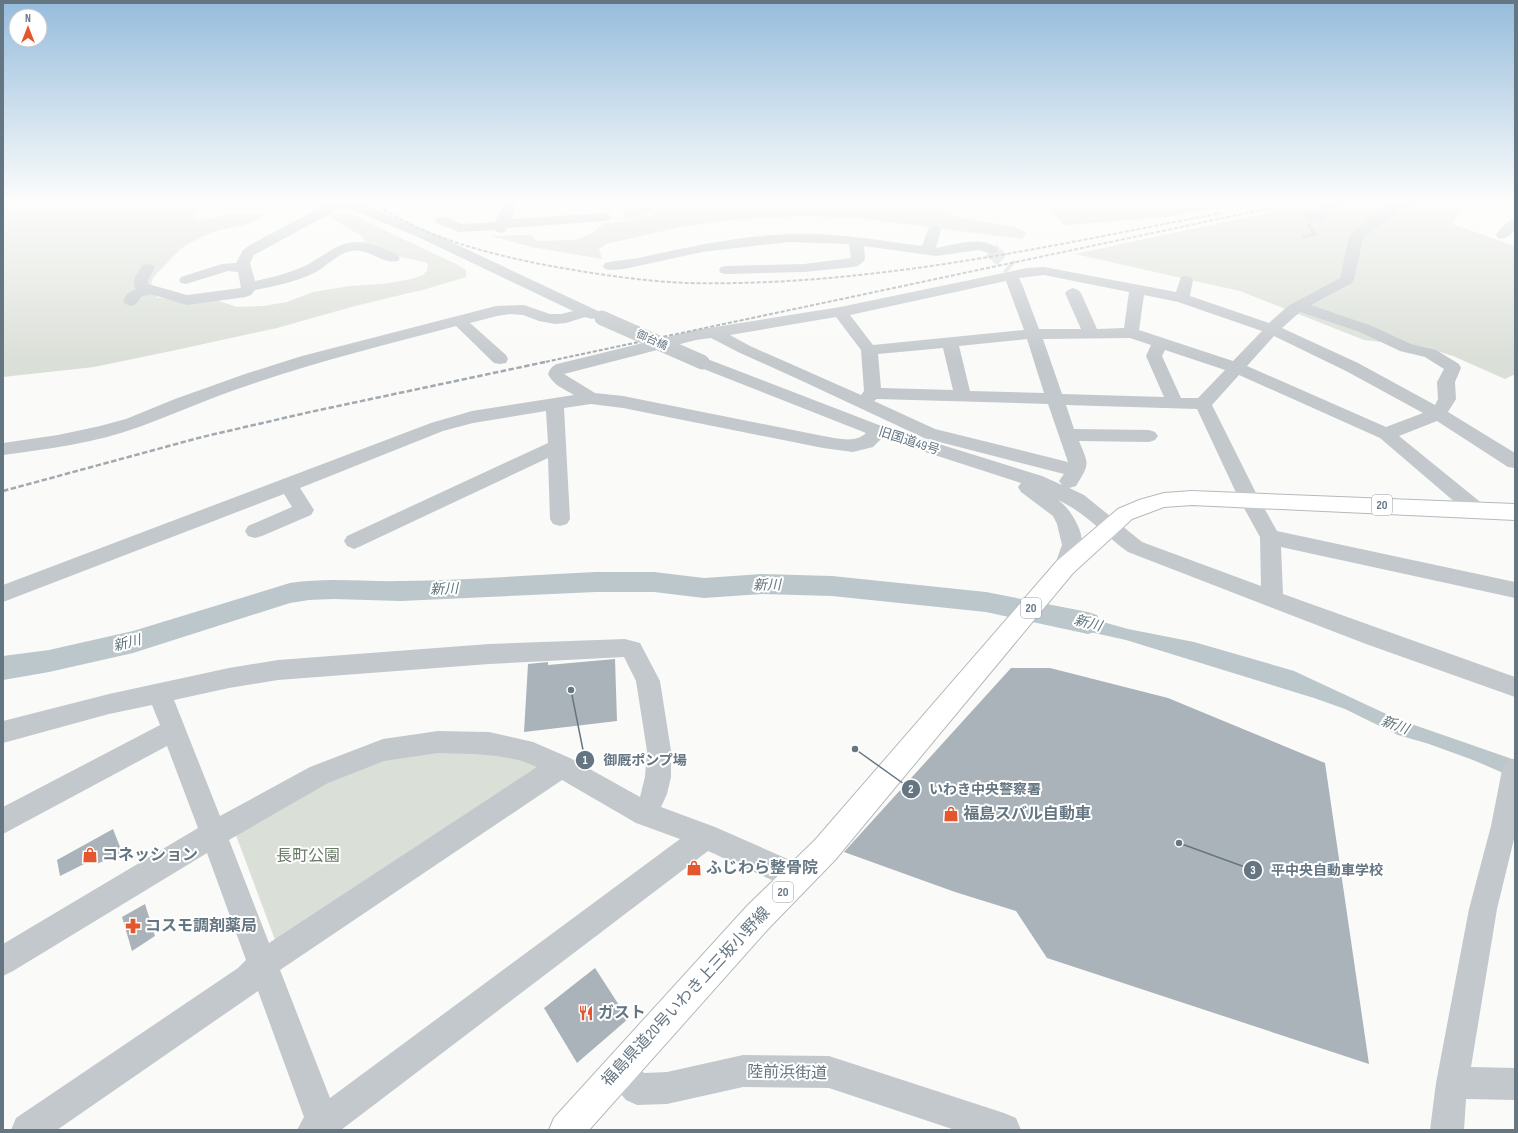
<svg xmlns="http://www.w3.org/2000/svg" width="1518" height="1133" viewBox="0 0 1518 1133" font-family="'Sofia Sans Condensed','Noto Sans JP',sans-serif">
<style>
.green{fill:#dadfd7}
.water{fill:#bbc7cb}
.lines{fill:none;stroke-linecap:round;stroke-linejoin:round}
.stream{stroke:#bbc7cb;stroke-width:3}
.river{fill:#bbc7cb;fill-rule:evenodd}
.building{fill:#aab3b9}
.minor-tunnel{stroke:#d5d9db;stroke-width:15;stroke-dasharray:15 8;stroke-linecap:butt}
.major-casing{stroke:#b5babe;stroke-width:2}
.minor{fill:#c3c8cc;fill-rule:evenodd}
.major{fill:#fff;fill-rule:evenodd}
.rail-far1{stroke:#a2aab0;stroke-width:2;stroke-dasharray:4 2;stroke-linecap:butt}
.rail{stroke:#a2aab0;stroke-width:2.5;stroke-dasharray:5.5 2.5;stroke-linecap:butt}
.minor-bridge{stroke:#c3c8cc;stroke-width:15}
.labels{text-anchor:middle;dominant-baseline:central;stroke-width:4;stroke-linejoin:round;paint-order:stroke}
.far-street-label{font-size:11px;fill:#657683;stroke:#fff}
.shield{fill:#fff;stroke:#939fa8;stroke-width:1}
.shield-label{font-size:12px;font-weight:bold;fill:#657683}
.street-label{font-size:13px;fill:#657683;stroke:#fff}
.water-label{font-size:14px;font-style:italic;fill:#60757c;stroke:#fff}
.near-poi-label{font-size:16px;font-weight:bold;fill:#657683;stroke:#fff;text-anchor:start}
.near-park-label{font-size:16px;fill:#687a64;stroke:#fff}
.near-street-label{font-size:16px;fill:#657683;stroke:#fff}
.leader{fill:none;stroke:#657683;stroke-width:1.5}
.callout-dot{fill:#657683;stroke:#fff;stroke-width:1.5}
.mark-label{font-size:12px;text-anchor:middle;font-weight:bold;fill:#fff}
.callout-label{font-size:14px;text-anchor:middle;font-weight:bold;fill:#657683;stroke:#fff;stroke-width:4;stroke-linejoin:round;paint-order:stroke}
</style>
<rect width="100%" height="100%" fill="#fafaf8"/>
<path class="green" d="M3 203H210L203 204 192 217 201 220 230 214H263C249 228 229 226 211 233 202 237 189 243 181 249 174 255 167 263 161 269 151 279 147 286 158 298L219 301 237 307 263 306 287 302 313 292 350 286 383 284 412 279 423 275 427 271 428 264 424 262 397 256 365 244 363 237 329 217 328 214 346 212 456 264 466 270V277L426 289 355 306 277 328 176 350 94 367 3 377Z
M625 203H659C652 218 638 218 623 219Z
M661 203H924L960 217 1018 228 1026 233 1022 239 857 218 805 216 728 220 677 228 606 244 599 249 602 259 532 247 491 236 531 235 537 241 575 240 593 233 603 224 628 221 653 215Z
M1017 203H1218L1219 206 1169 217 1064 225 1047 207Z
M1314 203H1468L1452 224 1515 246V376L1513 375 1505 379 1453 356 1424 347 1364 340 1240 291 1075 254Z
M452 751 512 755 539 767 277 945 234 830 293 797 379 759Z"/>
<path class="water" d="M1334 203 1342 204 1326 210V217L1321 221H1311L1301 214 1305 212H1319L1327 205Z
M1061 607 1078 615 1128 629 1194 642 1294 671 1397 719 1515 760V778L1473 760 1429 744 1398 735 1345 709 1314 698 1126 640 1049 623Z"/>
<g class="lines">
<path class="stream" d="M1303 237 1315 234 1309 226 1311 221"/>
<path class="river" d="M596 572H654L704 578 762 574 832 576 986 592 1088 612 1097 615 1101 623 1097 631 1088 634 986 612 832 596 762 594 704 598 654 592H596L401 601 333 599 309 600 290 603 133 653 49 672 3 680V656L49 650 133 631 290 583C328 577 364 582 402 581 467 580 531 575 596 572Z"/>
</g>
<path class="building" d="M615 659 617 721 524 732 528 664 548 662V665Z
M1011 668H1050L1168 698 1325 763 1369 1064 1047 958 1016 911 955 892 844 852Z
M113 829 122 852 97 864 94 859 60 876 57 860Z
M145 904 155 936 132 951 122 917Z
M595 968 628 1019 577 1063 544 1008Z"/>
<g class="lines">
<path class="minor-tunnel" d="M991 250 1011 268"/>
<g class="major-casing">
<path id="major" d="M1192 491 1515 504V520L1192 505 1164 507 1132 519 1073 573 835 860 769 928 589 1130H549L554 1118 747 906 815 840 1057 561 1118 509 1139 500 1164 493Z"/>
</g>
<path class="minor" d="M329 203H359L428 231 598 311 600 314 598 317 592 319 585 317 566 323 555 324 539 321 523 315 510 314 497 316 470 323 506 355 508 359 506 363 500 364 494 363 456 326C389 344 323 360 258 382 217 395 179 412 139 427 96 443 48 449 3 455V443L58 435 100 426 126 419 175 399 245 374 302 356 496 306 524 305 550 314H561L573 311 418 237 344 206 254 255 250 263 255 281C270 278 285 274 300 268 333 254 341 231 382 248 388 250 396 253 400 258L398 261C382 265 368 247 351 251 338 253 326 267 314 273 295 282 275 286 255 290L251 295 246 297 187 305 150 294 141 297 136 304 131 306 126 304 123 301 127 294 136 289C130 281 138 272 143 265L148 264 153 265 155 268 148 280V284L187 295 241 288 238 272 228 271 186 284 181 283 179 280 181 277 222 264 236 263 243 250 250 245Z
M504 203H517L511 219 604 213 609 214 611 217 609 220 604 221 507 228 505 232 500 233 494 230 459 232 437 223 435 220 437 217H447L461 224 495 222Z
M1394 203H1410L1363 238 1354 280 1352 283 1311 305 1372 326 1411 344 1436 350 1459 364 1461 368 1455 382 1456 399 1448 412 1515 453V468L1508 467 1437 421 1399 436 1484 505 1487 510 1484 515 1477 517 1470 515 1380 438 1239 375 1212 405 1259 499 1277 531 1515 582V598L1281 547 1283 594 1515 677V697L1366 644 1128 552C1104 535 1085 512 1058 500 1070 508 1084 531 1082 546 1081 555 1076 565 1072 573L1065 575 1058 573 1054 567 1062 545 1057 524 1053 516 1021 492 1018 487 1021 483 882 438 873 447 853 452 823 448 623 408 591 404 564 408 570 519 567 524 560 526 553 524 550 519 548 458 361 546 354 549 347 546 344 541 347 536 548 443 546 411 473 423 443 431 300 488 314 510 311 515 262 536 255 538 248 536 245 531 248 526 292 507 284 494 3 602V585L431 423 472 411 574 395C564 389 553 385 548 374 550 369 552 366 557 364L696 330 840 307 1027 268 1044 267 1176 292 1181 277 1186 276 1191 277 1193 280 1190 296 1269 323 1288 306 1340 278 1349 237 1351 234 1369 219ZM1044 275 1129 292 1124 328 1097 329 1081 293 1078 290 1073 288 1068 290 1065 293 1081 329H1039L1022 284 1019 278ZM1006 281 1024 330 873 345 850 315ZM1144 295 1178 302 1262 331 1233 361 1139 330ZM1300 312 1360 332 1400 351 1425 357 1444 369 1437 382 1438 399 1435 405 1358 363 1282 328ZM836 317 861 350 864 391 861 395 750 346 730 335ZM1274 336 1346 371 1423 413 1386 427 1247 366ZM711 338 738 352 800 380 924 438 1064 474 1059 481 1062 485 1042 476 884 427 702 357 696 358 694 362 696 366 866 433C855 444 837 438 823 436L623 396 595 393 564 374 696 340ZM1130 338 1151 345 1146 356 1164 397 1062 394 1043 339ZM1027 339 1044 393 970 391 959 346ZM943 348 953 390 881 388 878 354ZM1165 350 1225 370 1198 398H1181L1162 356ZM877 399 1048 404 1068 462 935 429 874 401ZM1066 405 1197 409 1239 499 1260 537 1261 586 1142 542 1084 495 1065 486 1069 488 1076 486C1090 463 1089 465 1079 441L1149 442 1155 440 1158 436 1155 432 1149 430 1074 429Z
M1515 218V230C1509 236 1507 240 1498 238L1496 235C1501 228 1507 220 1515 218Z
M934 226 939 227 941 230 936 248C952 245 987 234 998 250L996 253 991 254 979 250 936 256 864 246 865 260 858 266 853 267 804 272 726 274 721 273 719 270 721 267 726 266 804 264 851 258 849 244 789 242 702 252 624 269 610 270 605 269 603 266 605 263C616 260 627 260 638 258 687 247 738 236 789 234 833 232 878 240 922 246L929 227Z
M625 639 640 643 660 681 671 751V777L667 794 661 807 715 827 806 867 810 877 806 887 796 891 708 851 341 1130H297L304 1117 258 991 57 1130H11L16 1118 238 968 246 960 207 853 13 971 3 976V944L198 828 167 746 3 834V807L160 725 152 705 109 714 3 743V721L109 694 229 668 278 660 489 644ZM624 657 636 681 647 751 645 777 640 797 570 758 533 742 489 732 438 731 383 739 310 767 220 816 174 700 229 688 278 680 489 664ZM438 753C471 754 507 753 537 767L269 943 229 840 328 783 384 761ZM562 780 636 823 680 839 330 1098 280 970Z
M1515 758V835L1497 909 1471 1067 1515 1068V1100L1466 1099 1464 1130H1430L1436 1083 1469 909 1491 826 1502 770 1506 762Z
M620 1053 631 1058 644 1073 667 1072 743 1055 829 1056 1004 1113 1016 1118 1021 1130H955L829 1088 743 1087 667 1104 637 1105 626 1100 609 1080 604 1069 609 1058Z"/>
<use href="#major" class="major"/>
<path class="rail-far1" d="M374 203C424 237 482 252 540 264 589 273 638 281 687 283 868 287 1045 247 1221 213
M540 363 1294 203"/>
<path class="rail" d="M3 491 202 437 310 412 545 362"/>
<path class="minor-bridge" d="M602 318 702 362"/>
</g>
<linearGradient id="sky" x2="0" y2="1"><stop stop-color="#96bcdc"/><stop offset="0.56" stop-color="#fdfdfc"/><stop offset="1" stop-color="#fdfdfc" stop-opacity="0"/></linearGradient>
<rect width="1518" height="361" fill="url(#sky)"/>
<defs>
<g id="shop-bare" transform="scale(1.2)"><path d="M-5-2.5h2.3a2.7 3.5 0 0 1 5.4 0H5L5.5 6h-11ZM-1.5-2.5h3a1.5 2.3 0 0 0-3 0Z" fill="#e4572e" stroke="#fff" stroke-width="2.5" paint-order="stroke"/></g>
<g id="pharmacy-bare" transform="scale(1.2)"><path d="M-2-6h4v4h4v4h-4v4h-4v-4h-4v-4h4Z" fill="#e4572e" stroke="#fff" stroke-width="2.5" paint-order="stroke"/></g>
<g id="restaurant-bare" transform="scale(1.2)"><path d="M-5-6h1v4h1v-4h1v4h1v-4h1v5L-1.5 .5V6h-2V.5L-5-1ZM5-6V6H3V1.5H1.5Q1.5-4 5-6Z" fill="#e4572e" stroke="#fff" stroke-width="2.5" paint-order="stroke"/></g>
</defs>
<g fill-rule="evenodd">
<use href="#shop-bare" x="951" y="814"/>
<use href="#shop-bare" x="90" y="855"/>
<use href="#shop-bare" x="694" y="868"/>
<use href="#pharmacy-bare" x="133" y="926"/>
<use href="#restaurant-bare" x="586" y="1013"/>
</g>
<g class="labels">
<g class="far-street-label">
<text transform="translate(652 340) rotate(24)">御台橋</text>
</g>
<g class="shield">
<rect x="1372" y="495" width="20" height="20" rx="3"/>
<rect x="1021" y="598" width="20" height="20" rx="3"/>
<rect x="773" y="882" width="20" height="20" rx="3"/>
</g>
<g class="shield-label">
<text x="1382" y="505">20</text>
<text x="1031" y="608">20</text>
<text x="783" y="892">20</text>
</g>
<g class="street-label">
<text transform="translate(909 441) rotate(18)">旧国道49号</text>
</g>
<g class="water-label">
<text transform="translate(767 585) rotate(-1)">新川</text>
<text transform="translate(444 589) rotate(-2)">新川</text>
<text transform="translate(1088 623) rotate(15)">新川</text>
<text transform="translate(127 643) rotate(-14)">新川</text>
<text transform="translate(1395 725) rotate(20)">新川</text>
</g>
<g class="near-poi-label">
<text x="963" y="814">福島スバル自動車</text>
<text x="102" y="855">コネッション</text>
<text x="706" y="868">ふじわら整骨院</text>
<text x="145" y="926">コスモ調剤薬局</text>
<text x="598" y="1013">ガスト</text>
</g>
<g class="near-park-label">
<text x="308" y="856">長町公園</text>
</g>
<g class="near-street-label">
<text transform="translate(686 997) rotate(-47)">福島県道20号いわき上三坂小野線</text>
<text transform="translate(787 1073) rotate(1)">陸前浜街道</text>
</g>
</g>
<path class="leader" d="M571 690L585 760M855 749L911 789M1179 843L1253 870"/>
<g class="callout-dot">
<circle cx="571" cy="690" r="4"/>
<circle cx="855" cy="749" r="4"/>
<circle cx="1179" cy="843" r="4"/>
<circle cx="585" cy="760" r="10"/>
<circle cx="911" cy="789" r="10"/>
<circle cx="1253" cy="870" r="10"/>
</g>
<g class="mark-label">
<text x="585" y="764">1</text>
<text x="911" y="793">2</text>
<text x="1253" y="874">3</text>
</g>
<g class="callout-label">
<text x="645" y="765">御厩ポンプ場</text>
<text x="985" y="794">いわき中央警察署</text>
<text x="1327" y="875">平中央自動車学校</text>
</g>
<rect width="1518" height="1133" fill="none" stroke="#657683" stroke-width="8"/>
<g transform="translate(28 28)"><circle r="19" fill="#ffffff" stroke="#c1c8cd"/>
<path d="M0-3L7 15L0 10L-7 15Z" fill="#e4572e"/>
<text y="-6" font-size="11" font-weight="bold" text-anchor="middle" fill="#657683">N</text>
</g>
</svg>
